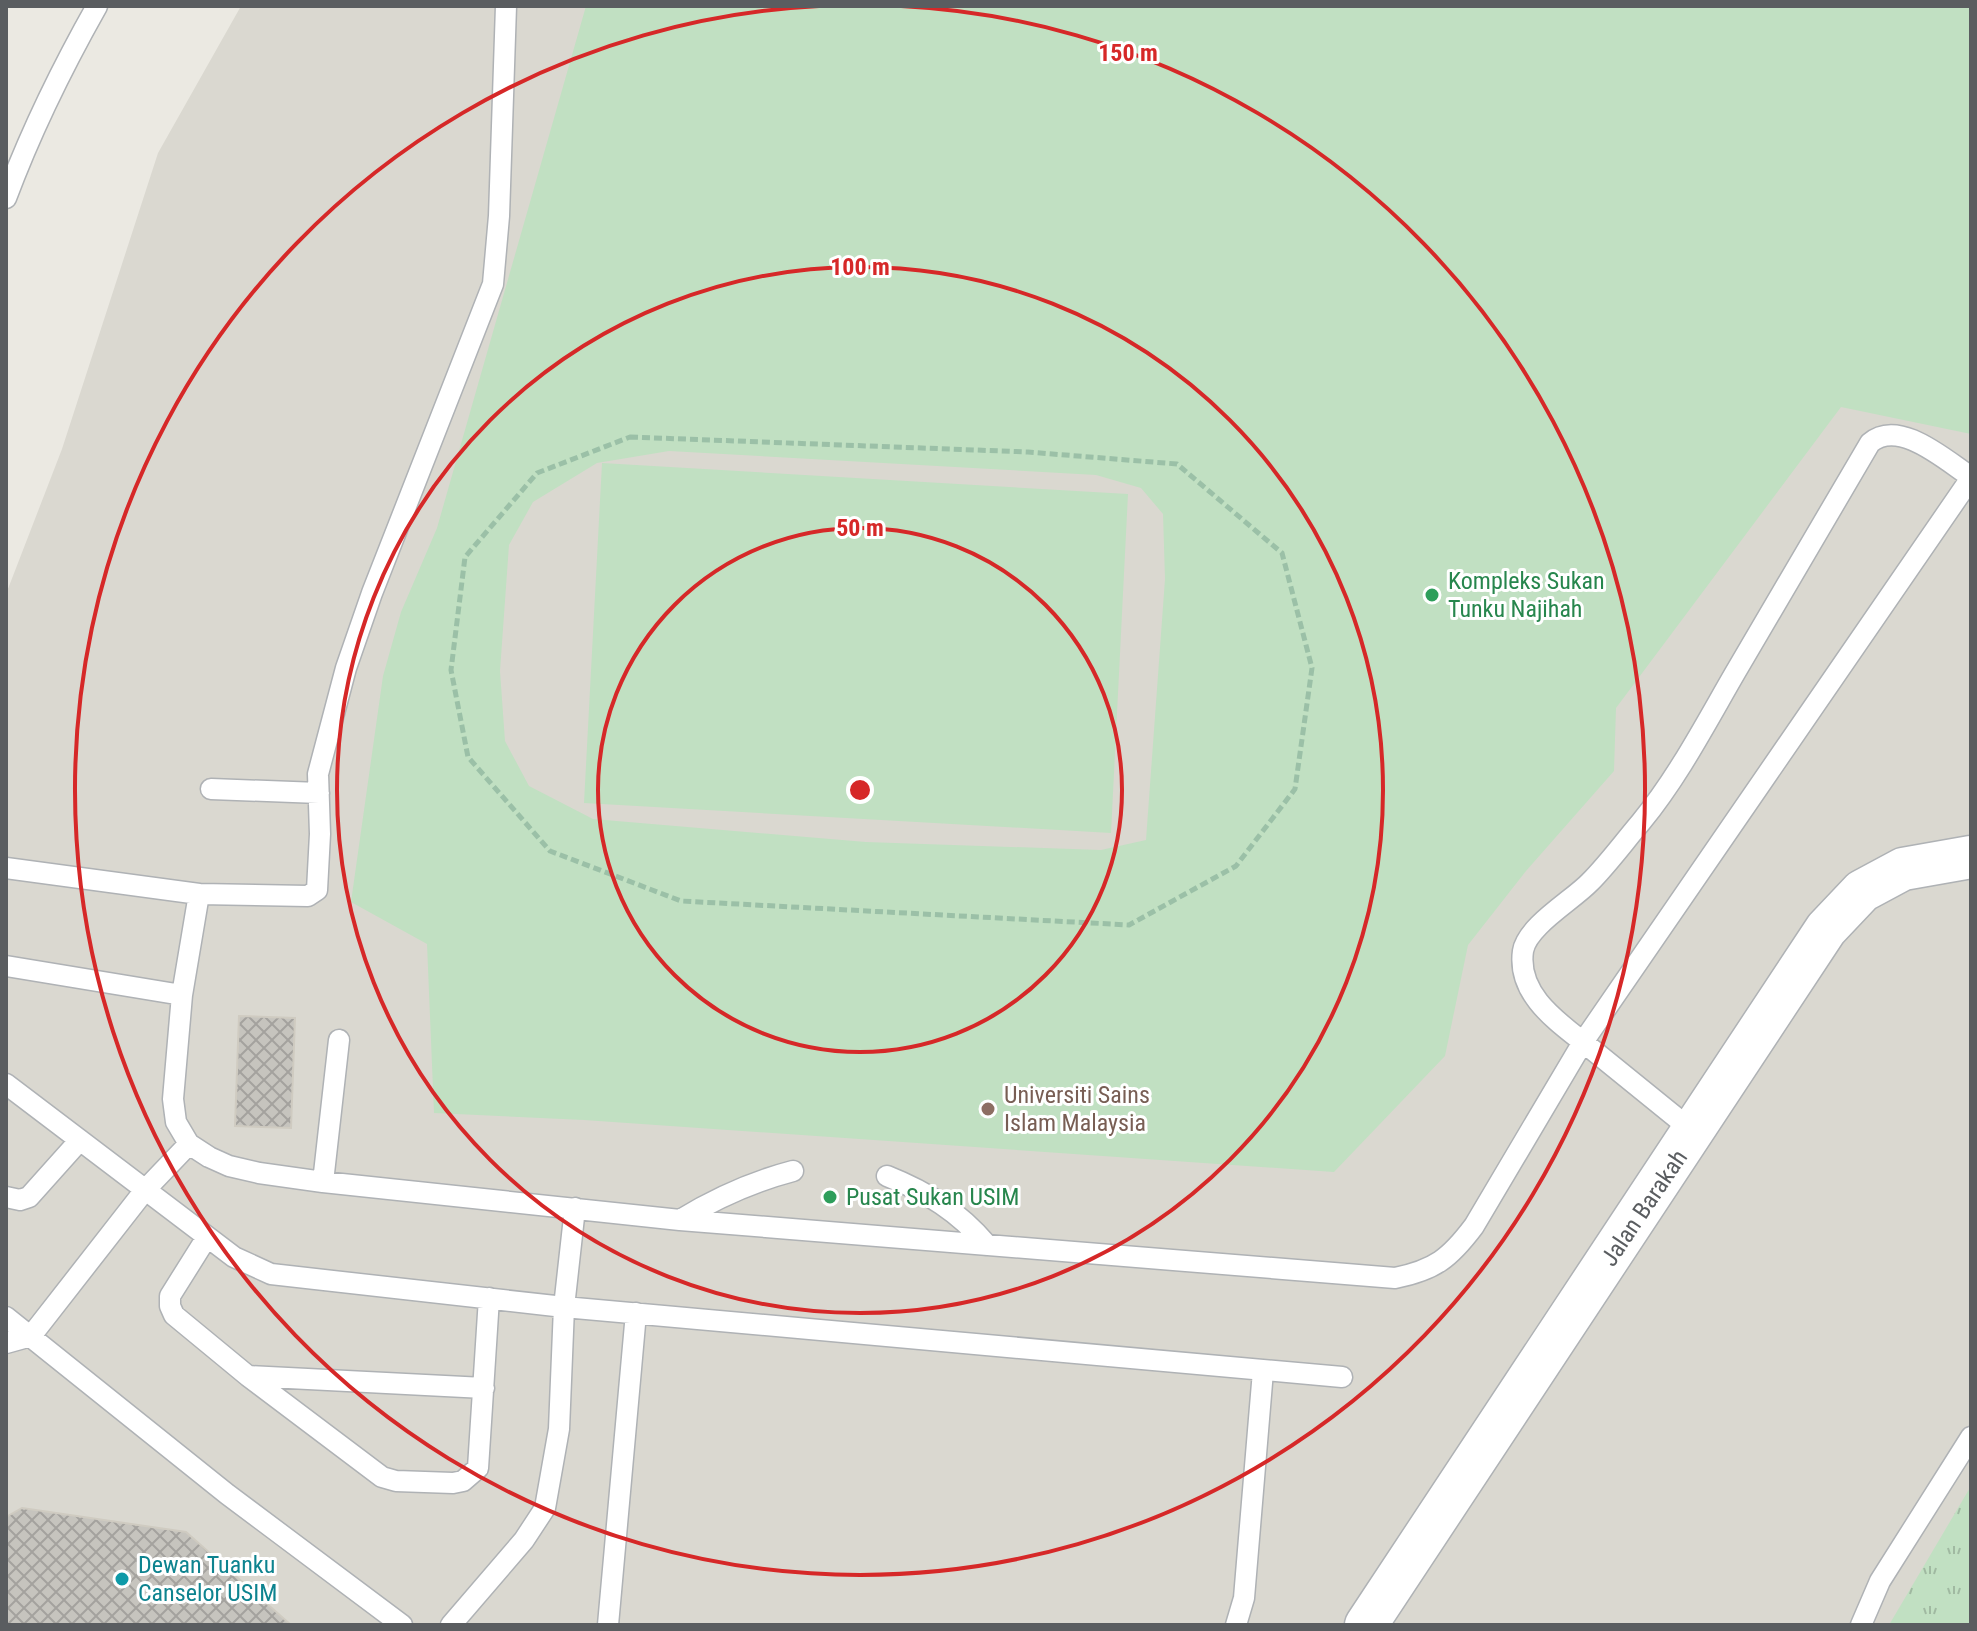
<svg xmlns="http://www.w3.org/2000/svg" width="1977" height="1631" viewBox="0 0 1977 1631" font-family="'Roboto Condensed',sans-serif">
<style>
.education{fill:#dad8d0}
.park{fill:url(#park-tufts)}
.pitch{fill:#c1e0c2;fill-rule:evenodd}
.building{fill:url(#building-cross-hatch);stroke:#cfcbc1;stroke-width:2}
.lines{fill:none;stroke-linecap:round;stroke-linejoin:round}
.service-casing{stroke:#afb2b5;stroke-width:23}
.minor-casing{stroke:#afb2b5;stroke-width:45}
.path{stroke:#9bc0a7;stroke-width:5;stroke-dasharray:8 4;stroke-linecap:butt}
.service{stroke:#fff;stroke-width:20}
.minor{stroke:#fff;stroke-width:42}
.ring{fill:none;stroke:#d62828;stroke-width:4}
.leisure-dot{fill:#2e9e5b;stroke:#fff;stroke-width:3}
.education-dot{fill:#8d6e63;stroke:#fff;stroke-width:3}
.culture-dot{fill:#0f9aa8;stroke:#fff;stroke-width:3}
.labels{text-anchor:middle;dominant-baseline:central;stroke-width:6;stroke-linejoin:round;paint-order:stroke}
.leisure-label{font-size:24px;fill:#27864d;stroke:#fff;text-anchor:start}
.education-label{font-size:24px;fill:#785e54;stroke:#fff;text-anchor:start}
.street-label{font-size:24px;fill:#5a5d60;stroke:#fff}
.culture-label{font-size:24px;fill:#0d838f;stroke:#fff;text-anchor:start}
.centre{fill:#d62828;stroke:#fff;stroke-width:4}
.ring-label{font-size:24px;text-anchor:middle;font-weight:bold;fill:#d62828;stroke:#fff;stroke-width:6;stroke-linejoin:round;paint-order:stroke}
</style>
<defs>
<pattern id="park-tufts" width="24" height="20" patternUnits="userSpaceOnUse" patternTransform="scale(2)"><rect width="24" height="20" fill="#c1e0c2"/><path d="M3 7l-1-3M5 7V3M7 7l1-3M15 17l-1-3M17 17v-4M19 17l1-3" fill="none" stroke="#a0b9a1"/></pattern>
<pattern id="building-cross-hatch" width="8" height="8" patternUnits="userSpaceOnUse" patternTransform="scale(2)"><rect width="8" height="8" fill="#c6c4be"/><path d="M0 0l8 8M0 8l8-8" fill="none" stroke="#a4a29e"/></pattern>
</defs>
<rect width="100%" height="100%" fill="#ebe9e2"/>
<path class="education" d="M241 6H1971V1625H6V594L62 449 158 153Z"/>
<path class="park" d="M1971 1486V1625H1889Z"/>
<path class="pitch" d="M586 6H1971V434L1841 407 1616 708 1614 771 1526 871 1468 945 1445 1056 1334 1172 584 1120 434 1113 427 944 351 902 383 676 401 612 437 528ZM669 451 1096 475 1141 488 1163 514 1165 579 1146 840 1101 850 866 842 593 819 529 786 505 741 500 671 509 545 533 502 597 463Z
M602 463 1128 494 1111 833 584 803Z"/>
<path class="building" d="M239 1016 295 1018 291 1128 235 1126Z
M22 1508 186 1532 291 1625H6V1517Z"/>
<g class="lines">
<g class="service-casing">
<path id="service" d="M506 6 499 216 493 284 372 593 346 668 318 774 320 834 317 890 308 896 199 894 182 995 173 1099 176 1122 189 1144 209 1157 229 1166 259 1173 323 1182 680 1220 1395 1278C1435 1270 1450 1258 1474 1226L1583 1042 1694 1132
M6 198C31 131 62 68 97 6
M1971 477C1945 460 1899 418 1870 443 1825 519 1780 596 1735 673 1706 723 1678 777 1641 822 1624 842 1608 864 1590 882 1573 900 1527 926 1523 951 1517 993 1555 1020 1583 1042L1971 478
M211 789 319 793
M6 868 199 894
M6 966 182 995
M6 1084 234 1257 271 1274 564 1307 575 1208
M887 1176C927 1192 959 1212 987 1245
M323 1182 339 1040
M6 1197 20 1200 29 1197 80 1140
M680 1220C716 1198 751 1182 793 1171
M207 1237 170 1296V1306L174 1315 248 1376 382 1477 396 1481 453 1483 463 1481 478 1468 489 1298
M6 1317 227 1494 402 1625
M6 1343 31 1336 145 1190 189 1144
M248 1376 484 1388
M451 1625 524 1540 545 1508 559 1429 564 1307 1342 1377
M608 1625 636 1313
M1236 1625 1244 1598 1263 1371
M1861 1625 1880 1581 1971 1437"/>
</g>
<g class="minor-casing">
<path id="minor" d="M1366 1625 1826 929 1862 891 1903 869 1971 857"/>
</g>
<path class="path" d="M630 437 1028 452 1177 464 1282 553 1312 668 1295 789 1236 866 1129 925 681 901 550 851 468 757 451 670 465 557 537 473Z"/>
<use href="#service" class="service"/>
<use href="#minor" class="minor"/>
</g>
<g class="ring">
<circle cx="860" cy="790" r="262"/>
<circle cx="860" cy="790" r="523"/>
<path d="M901 6A785 785 0 1 1 819 6"/>
</g>
<g class="leisure-dot">
<circle cx="1432" cy="595" r="8"/>
<circle cx="830" cy="1197" r="8"/>
</g>
<circle class="education-dot" cx="988" cy="1109" r="8"/>
<circle class="culture-dot" cx="122" cy="1579" r="8"/>
<g class="labels">
<g class="leisure-label">
<text x="1448" y="581">Kompleks Sukan<tspan x="1448" dy="28">Tunku Najihah</tspan></text>
<text x="846" y="1197">Pusat Sukan USIM</text>
</g>
<g class="education-label">
<text x="1004" y="1095">Universiti Sains<tspan x="1004" dy="28">Islam Malaysia</tspan></text>
</g>
<g class="street-label">
<text transform="translate(1644 1208) rotate(-56)">Jalan Barakah</text>
</g>
<g class="culture-label">
<text x="138" y="1565">Dewan Tuanku<tspan x="138" dy="28">Canselor USIM</tspan></text>
</g>
</g>
<circle cx="860" cy="790" r="12" class="centre"/>
<g class="ring-label">
<text x="1128" y="61">150 m</text>
<text x="860" y="275">100 m</text>
<text x="860" y="536">50 m</text>
</g>
<rect width="1977" height="1631" fill="none" stroke="#5a5d60" stroke-width="16"/>
</svg>
